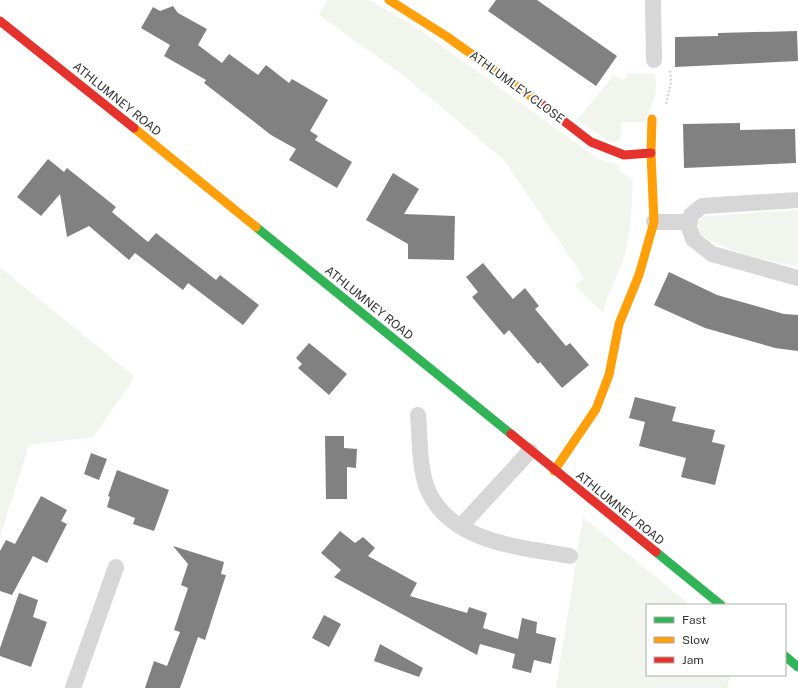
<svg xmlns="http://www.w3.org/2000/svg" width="798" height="688" viewBox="0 0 798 688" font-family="'Public Sans',sans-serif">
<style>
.green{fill:#f1f5ed}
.building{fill:#818181}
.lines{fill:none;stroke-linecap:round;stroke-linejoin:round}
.path{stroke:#d6d6d6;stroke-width:2.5;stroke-dasharray:2 2;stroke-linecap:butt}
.street{stroke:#d7d7d7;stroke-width:16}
.fast{stroke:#30b455;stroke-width:9}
.slow{stroke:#ff9f0a;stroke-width:9}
.jam{stroke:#e5322d;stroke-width:9}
.labels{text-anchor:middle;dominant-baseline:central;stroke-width:4;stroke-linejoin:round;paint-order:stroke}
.street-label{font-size:12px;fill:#333;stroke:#fff}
</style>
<rect width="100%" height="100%" fill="#fff"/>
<path class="green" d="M327 0H370L417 28 598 159 620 165 619 171 633 179C632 206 631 236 623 261 617 279 607 294 603 313L575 285 584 278 504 160 404 76 319 15Z
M628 73 654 74C660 89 652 108 644 122H621V135L619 141 612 143 577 120 614 75 624 80Z
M798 210V267C763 260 728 253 698 233L699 221 703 216Z
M0 267 135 377 93 437 29 445 0 537Z
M583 517 690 605H647V675H731L727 688H556Z"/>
<path class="building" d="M496 0H537L617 56 596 86 488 11Z
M173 6 178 13 207 29 198 45 222 63 229 54 258 75 266 65 289 83 292 79 328 100 310 131 318 136 315 140 352 162 337 188 289 160 296 149 271 135 204 83 206 80 164 56 170 45 141 28 153 7 160 11Z
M797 31 798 61 675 67V37L718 36V33Z
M740 123V130L795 129 796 163 684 168 683 124Z
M48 159 64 172 67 168 116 207 112 212 148 242 156 233 216 280 220 275 259 305 243 325 188 283 183 290 135 253 129 260 89 226 67 237 60 194 41 216 17 197Z
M393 173 419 189 404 214 455 216 454 260 408 259V244L366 220Z
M483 263 513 299 525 288 539 306 535 309 566 346 570 343 589 365 562 388 540 362 538 364 509 330 504 335 472 297 478 292 466 277Z
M669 272 717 295 784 314 798 315V351L775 348 705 328 654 305Z
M309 343 347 374 329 395 298 368 302 364 296 358Z
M635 397 676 407 672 421 715 430 712 442 725 445 715 485 681 477 686 458 639 446 645 422 629 418Z
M325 436H344V448L357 449 356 468 347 467V499H326Z
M91 453 107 459 99 480 84 474Z
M117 470 169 490 154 531 133 524 135 518 107 507 110 497 108 496Z
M41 496 67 510 61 521 67 524 47 563 33 556 12 595 0 591V551L6 540 15 544Z
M340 531 355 543 363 537 375 548 368 556 417 583 410 596 467 613 469 607 487 613 483 628 518 639 522 618 537 622 536 633 556 638 551 664 534 660 531 673 512 668 515 654 480 644 477 655 334 577 341 570 321 553Z
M173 546 224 562 221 574 226 575 205 640 198 637 180 688H145L154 661 167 666 180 632 174 630 188 588 181 585 188 564Z
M19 593 38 600 33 617 47 622 31 667 0 656V648Z
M324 615 341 624 329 647 312 638Z
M380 644 423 668 419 677 374 661Z"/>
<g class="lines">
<path class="path" d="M666 104 671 83 670 69"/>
<path class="street" d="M653 0 654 60
M798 200 702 206 691 215 689 227 693 239 712 254 798 278
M654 222H690
M418 415C420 439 419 466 427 488 449 543 521 547 570 556
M461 526 530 451
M73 688 116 567"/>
<path class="fast" d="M256 227 511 434
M656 552 721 605
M785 656 798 667"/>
<path class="slow" d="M389 0 446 36 539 102
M134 128 256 227
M554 471 596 409 609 375 619 324 639 275 654 222 651 153 652 119"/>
<path class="jam" d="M0 21 134 128
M539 102 591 142 624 155 651 153
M511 434 656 552"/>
</g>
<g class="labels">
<g class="street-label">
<text transform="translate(517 87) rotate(36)">ATHLUMLEY CLOSE</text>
<text transform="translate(117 99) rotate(39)">ATHLUMNEY ROAD</text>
<text transform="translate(369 303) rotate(39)">ATHLUMNEY ROAD</text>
<text transform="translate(620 508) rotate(39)">ATHLUMNEY ROAD</text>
</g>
</g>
<rect x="646" y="604" width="140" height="72" fill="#ffffff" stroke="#adadad"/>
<rect x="654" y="617" width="20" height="6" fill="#30b455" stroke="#adadad"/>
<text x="682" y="624" font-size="12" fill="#333333">Fast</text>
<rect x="654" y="637" width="20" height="6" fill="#ff9f0a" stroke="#adadad"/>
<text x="682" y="644" font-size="12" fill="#333333">Slow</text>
<rect x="654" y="657" width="20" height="6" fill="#e5322d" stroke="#adadad"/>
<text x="682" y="664" font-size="12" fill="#333333">Jam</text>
</svg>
